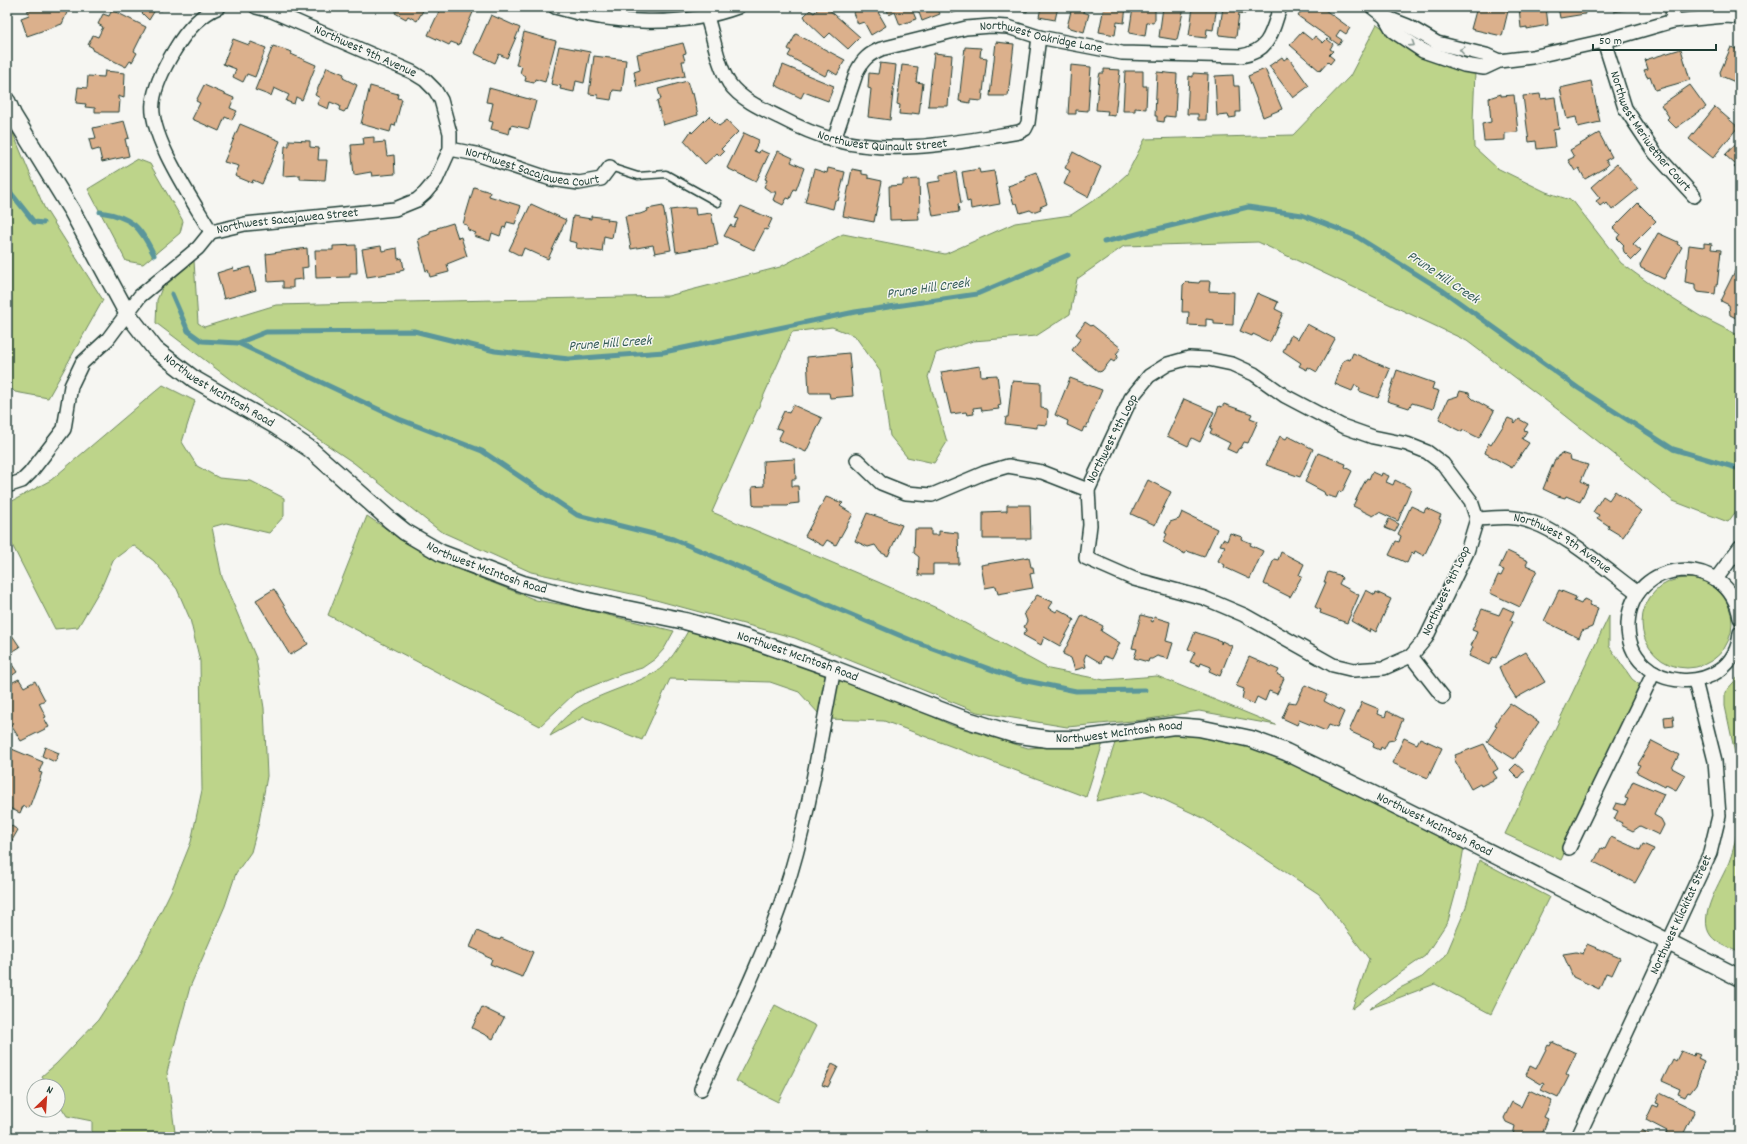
<svg xmlns="http://www.w3.org/2000/svg" width="1747" height="1144" viewBox="0 0 1747 1144" font-family="Dekko,sans-serif">
<style>
.green{fill:#bdd48a;stroke:#6e885f}
.lines{fill:none;stroke-linecap:round;stroke-linejoin:round}
.stream{stroke:#5a969b;stroke-width:5}
.building{fill:#dbb08c;stroke:#1f3d34}
.service-casing{stroke:#1f3d34;stroke-width:9}
.minor-casing{stroke:#1f3d34;stroke-width:16}
.tertiary-casing{stroke:#1f3d34;stroke-width:19}
.service{stroke:#f6f6f2;stroke-width:6}
.minor{stroke:#f6f6f2;stroke-width:13}
.tertiary{stroke:#f6f6f2;stroke-width:16}
.oneway{stroke:#8a9a93}
.labels{text-anchor:middle;dominant-baseline:central;stroke-width:3;stroke-linejoin:round;paint-order:stroke}
.street-label{font-size:13px;fill:#1f3d34;stroke:#f6f6f2}
.water-label{font-size:14px;font-style:italic;fill:#335b56;stroke:#f6f6f2}
</style>
<rect width="100%" height="100%" fill="#f6f6f2"/>
<filter id="ink" filterUnits="userSpaceOnUse"><feTurbulence type="fractalNoise" baseFrequency=".025" numOctaves="2"/><feDisplacementMap in="SourceGraphic" scale="8" xChannelSelector="R" yChannelSelector="G"/><feConvolveMatrix kernelMatrix="1 2 1 2 8 2 1 2 1" color-interpolation-filters="sRGB"/></filter>
<g filter="url(#ink)">
<path class="green" d="M1377 24 1411 49 1475 72 1473 120 1474 147 1497 168 1546 192 1573 201 1621 263 1657 289 1700 316 1740 336V506L1728 522 1673 501 1561 412 1467 341 1258 242 1124 246 1077 279 1070 314 1036 336 973 341 936 353 928 377 947 442 934 463 907 457 890 436 880 371 855 336 832 327 792 332 712 512 878 582 939 609 1049 669 1104 680 1157 676 1276 725 1199 711 1143 720 1067 727 977 712 795 638 641 596 531 572 440 531 354 463 231 380 156 323 157 300 162 288 194 261 198 323 204 327 276 305 668 296 780 267 843 234 945 254 1015 223 1071 215 1108 191 1127 174 1145 139 1293 135 1350 76Z
M7 119 44 207 103 300 48 398 15 392 7 384Z
M137 159 150 164 183 221 180 233 143 264 126 261 88 189Z
M163 385 195 401 182 442 197 466 219 478 251 481 284 498V516L269 533 226 523 212 527 222 577 256 658 264 708 267 776 259 822 251 852 236 873 225 906 190 987 167 1072 175 1132 170 1137H92V1121L67 1116 58 1102V1086H48L42 1076 56 1064 98 1020 137 960 172 889 191 842 202 790 200 661 190 619 177 589 154 561 133 545 113 560 102 586 78 627 55 629 7 535V504L51 480Z
M367 516 405 541 455 568 536 600 570 606 674 631 664 649 655 659 642 668 622 674 575 693 540 726 328 615Z
M1642 623a45 45 0 1 1 90 0a45 45 0 1 1-90 0Z
M1609 616V646L1632 679 1641 686 1561 860 1505 834Z
M688 631 727 639 829 672 820 715 799 692 770 682 670 679 642 740 584 717 550 736C575 696 616 694 654 673 669 665 679 646 688 631Z
M1740 675V792L1737 763 1725 706V692Z
M837 676 899 701 951 725 1028 748 1103 743 1086 797 884 721 829 719Z
M1155 734 1227 738 1275 756 1464 847 1457 888 1448 921 1425 956 1393 978 1352 1009 1369 959 1319 894 1203 818 1145 791 1096 801 1116 740Z
M1740 807V953C1731 948 1717 944 1711 936 1696 917 1722 880 1729 862 1736 844 1738 826 1740 807Z
M1479 860 1549 897 1491 1014 1435 984 1369 1009 1400 988 1422 977 1446 955 1465 910Z
M775 1005 816 1026 778 1102 736 1081Z"/>
<g class="lines">
<path class="stream" d="M7 188 34 222 43 223
M100 212C132 217 140 226 154 255
M1104 242 1248 207 1302 215 1354 235 1442 290 1578 388 1673 449 1740 469
M172 294 188 331 202 341 238 343 266 332 414 331 495 351 569 359 664 352 855 312 977 294 1068 255
M238 343 399 419 482 451 577 515 673 539 913 641 1017 679 1076 691 1145 690"/>
</g>
<path class="building" d="M39 7H78L77 11 69 8 62 24 27 36 21 18 29 15 27 11Z
M130 7H164L161 11 157 7 149 20 139 10 137 12Z
M399 7H425L417 21 408 16 406 19 395 13Z
M441 7H467L474 10 459 45 451 42 449 45 428 35Z
M820 7H826L860 37 848 49 830 33 825 38 807 21 804 16 810 10 814 13Z
M852 7H875L886 26 871 35 864 22 858 24 853 13 855 12Z
M886 7H911L916 19 900 25 895 12 889 15Z
M917 7H937L940 14 922 21Z
M949 7H966L967 9 951 13Z
M980 7H997V10L980 11Z
M1011 7H1028L1027 12Z
M1041 7H1058L1055 20 1039 17Z
M1072 7H1093L1092 11 1084 9 1083 12 1089 14 1084 32 1067 27Z
M1104 7H1126L1124 23 1117 22 1115 35 1099 32Z
M1133 7H1155V19L1153 23 1147 22 1145 36 1129 33Z
M1163 7H1184L1177 40 1159 37Z
M1193 7H1217L1213 30 1207 29 1206 38 1189 36Z
M1223 7H1246L1245 14 1239 13 1236 37 1219 35Z
M1304 7H1321L1350 28 1346 34 1340 30 1336 36 1342 40 1339 45 1298 16Z
M1477 7H1509L1502 36 1471 29Z
M1519 7H1546L1548 25 1527 29V27L1521 28Z
M1558 7H1584L1585 14 1560 18Z
M1613 7H1640L1614 12Z
M112 10 146 27 134 51 137 53 132 62 130 61 126 67 92 50 93 48 88 45 93 35 98 37 103 27 98 24 103 14 109 16Z
M491 15 520 28 507 58 499 54 495 63 474 53Z
M524 32 556 41 545 82 535 79 534 83 525 81 526 77 520 73 522 66 516 65Z
M1302 32 1312 40 1315 36 1323 43 1327 39 1333 44 1330 49 1333 51 1329 55 1334 59 1330 64 1328 62 1320 71 1290 45Z
M796 34 845 60 837 75 829 70 825 76 788 56 791 51 788 49Z
M233 39 249 45 251 42 266 48 255 77 247 74 243 82 233 77 236 69 223 64Z
M996 42 1014 44 1008 96H990Z
M683 43 686 53 683 54 685 61H682L685 76 637 87 634 72 640 70 637 54Z
M273 46 292 52 291 54 316 65 302 100 296 97 294 104 286 101 289 95 274 88 271 96 255 90Z
M559 46 590 52 584 83 576 81 574 92 560 89 561 86 551 84Z
M965 47 981 48 980 57 987 58 982 101 970 100V103L959 101Z
M1731 47 1739 50 1740 48V84L1721 76 1720 72Z
M1681 49 1690 80 1655 90 1650 76 1647 77 1644 70 1648 69 1645 60Z
M934 53 952 55 948 106H928Z
M594 56 626 60 622 91 613 90 611 100 598 98V95L589 94Z
M1282 57 1284 60 1288 57 1309 86 1293 98 1269 66Z
M880 63 896 65 890 120 868 117 871 89 868 88 869 73 878 74Z
M783 65 834 86 828 101 804 92 801 98 775 85Z
M902 65 918 67 916 82 923 83 919 114 912 113 911 115 899 114 900 105 897 104Z
M1071 65 1091 67 1088 111 1076 110V114H1068Z
M327 67 344 74 343 78 357 85 347 110 346 109 344 112 339 110 340 106 330 102 328 109 317 104 320 98 315 95Z
M1104 69 1120 70 1115 116 1107 115 1108 111 1096 110 1099 77 1100 73H1104Z
M1265 69 1282 109 1263 117 1248 76Z
M105 71 125 73 124 98 118 96V99L120 100 119 112H95V108L85 107 86 104 76 103 78 87 87 88 88 76 104 77Z
M1125 71H1143V86H1147L1146 109 1135 108V111H1123Z
M1157 72 1177 74 1175 117 1165 116 1164 122 1157 121V116H1155Z
M1193 73 1208 74 1206 120H1198V114H1187L1189 76 1193 77Z
M1233 75 1234 86H1239L1240 112H1236V117L1229 118 1228 115 1217 116 1215 76Z
M687 81 691 94 693 93 698 115 663 125 657 101 661 99 658 89Z
M1591 81 1600 122 1578 127 1576 117 1567 119 1560 88Z
M204 85 234 98 230 108 237 111 232 120 225 117 219 131 192 119 200 103 196 101Z
M1690 85 1706 107 1676 128 1667 119 1669 117 1661 105Z
M370 86 398 94 397 98 402 99 395 126 392 125 390 132 361 124Z
M489 88 536 101 529 129 511 125 509 134 491 129 493 122 489 121 493 103 486 102Z
M1501 94V96L1514 95 1518 132 1505 133V140L1484 141 1482 124 1491 122 1489 98Z
M1540 94 1541 99 1555 97 1559 129 1553 130 1555 147 1537 149 1536 141 1529 142 1523 96Z
M1715 107 1738 127 1713 158 1689 139Z
M709 116 719 126 727 120 738 132 721 149 724 152 720 156 717 153 705 164 684 141 691 131 692 133Z
M124 121 129 138 125 139 129 156 102 162 99 149 92 151 89 139 96 138 93 128Z
M240 124 280 141 262 184 253 180 252 183 235 176 239 166 224 162Z
M744 133 759 140 754 151 759 153 760 150 769 154 756 182 727 168Z
M1599 133 1612 157 1606 160 1608 165 1606 167 1585 179 1579 168 1575 171 1568 160 1574 157 1570 150Z
M374 137V143L385 142 387 156 394 155 395 174 372 176 371 172 354 175 351 145 364 144 363 138Z
M1740 139V173L1734 167 1736 165 1725 155Z
M289 140 310 141V147L319 148 318 160H327L325 180 300 179V175L283 176 285 146H289Z
M778 151 793 158 791 162 804 168 796 190 794 189 790 199 787 198 783 205 773 200 776 192H771L764 187 767 180 765 179Z
M1073 152 1101 167 1088 197 1064 184 1070 171 1065 168Z
M1617 164 1638 189 1612 210 1607 203 1605 205 1604 203 1600 206 1596 201 1600 198 1591 187Z
M828 168 845 172 838 201 835 200 833 209 805 202 814 169 827 173Z
M852 169 862 171V174L868 175V178L882 181 874 222 843 216Z
M979 169 980 173 994 171 1000 204 971 209 970 201 967 202 962 172Z
M956 172 961 203 958 204 959 212 933 216 927 183 940 181V175Z
M1036 172 1047 204 1040 207 1041 209 1033 212 1030 210 1020 213 1017 203 1014 204 1008 186 1026 180 1025 176Z
M919 179 920 212H918L919 219 890 220 889 186 903 185V180Z
M474 187 490 192 489 196 521 206 515 224 507 222 505 228 503 227 500 236 492 233 490 241 474 236 476 233 468 230 467 225 463 224Z
M1638 203 1656 221 1633 244 1641 251 1632 260 1624 252 1623 248 1624 245 1617 238 1620 234 1613 228Z
M531 204 566 220 548 259 524 248 521 256 509 250Z
M663 206 671 250 655 253 653 245 631 249 625 216 640 214 648 211 647 209Z
M741 206 772 219 767 230 765 229 754 250 724 236 730 225 734 227 738 219 735 218Z
M687 208H695L696 215 711 213 718 245 676 252 670 210Z
M573 216 591 219V216L608 218 607 220 615 221 612 238 604 236 602 252 576 248 577 243 569 241Z
M1740 219V230L1735 227Z
M453 223 458 238 461 237 467 256 447 264 449 272 430 277 428 270 426 271 418 239 430 234V231L437 229V228Z
M1658 233 1678 242 1677 244 1682 247 1664 279 1641 268 1640 265Z
M1704 243 1712 244 1711 249 1721 250 1717 287 1716 286 1715 294 1697 292 1695 289V284L1685 282 1689 245 1704 247Z
M356 245 357 273H350V277L316 278 315 250H333V246Z
M381 246 382 251 397 248 398 259 402 258 404 269 400 270V272L367 277 362 249Z
M307 248 308 267 302 268 303 279 293 280V288H283V281L268 282 266 254Z
M250 267 256 290 224 299 217 273 233 268 234 271Z
M1737 267 1740 269V320L1730 315 1729 305 1721 301 1725 293H1724Z
M1200 281H1210L1209 291 1234 292 1233 325 1214 324V320L1206 319V326L1188 325 1189 312H1182L1183 285 1186 282 1199 283Z
M1257 293 1278 302 1275 309 1283 313 1270 342 1253 334 1252 336 1240 331Z
M1085 322 1091 326 1092 325 1121 348 1116 354 1118 356 1114 362 1111 360 1102 371 1099 372 1072 350 1081 338 1076 334Z
M1307 324 1335 339 1317 372 1308 367 1307 370 1299 366 1301 363 1283 351 1291 335 1298 339Z
M849 353 853 396 830 398 829 393H809L807 357Z
M1353 353 1390 369 1378 398 1359 391 1360 388 1355 385 1352 391 1335 384 1343 361 1347 359 1350 360Z
M980 366 981 376 997 375 1001 405 998 406 999 409 982 411 981 407 973 408 974 414 967 415 966 412 951 414 941 372Z
M1397 370 1434 383 1432 389 1439 391 1433 409 1412 403 1409 408 1387 401Z
M1070 378 1102 390 1086 428 1084 427 1082 432 1067 425 1068 421 1055 415Z
M1012 381 1041 383V408L1047 409 1048 411 1047 425 1037 424V428L1005 424 1006 417H1008Z
M1460 391 1469 393 1470 396 1473 399 1494 411 1479 438 1463 430 1462 432 1454 428 1439 419 1448 399 1458 396Z
M1184 399 1214 412 1200 442 1192 438 1188 446 1167 436Z
M1224 404 1252 414 1250 418 1258 421 1248 443 1244 442 1241 448 1238 449 1236 453 1227 449 1230 443 1210 433 1212 429 1210 428 1219 406 1222 407Z
M793 405 822 418 806 452 778 440 783 430 776 428 784 411 789 413Z
M1508 418 1515 421 1514 423 1515 424 1519 419 1528 424 1524 430 1527 431 1522 439 1529 443 1512 468 1485 453 1488 443 1491 445Z
M1280 436 1286 439 1288 436 1313 449 1300 477 1266 465Z
M1318 453 1346 464 1345 467 1352 471 1342 492 1339 491 1336 498 1325 495 1324 492 1305 482Z
M1561 453 1570 456 1571 460 1588 465 1581 481 1588 485 1580 502 1566 496 1565 498 1558 496 1543 489 1555 459H1557Z
M795 459 796 479H792V486H798L799 503 790 504 788 506H755L753 504 752 487 764 486 763 461Z
M1372 472 1381 476 1382 473 1389 476 1386 482 1393 485 1395 480 1411 488 1398 521 1379 512 1373 516 1353 506 1362 487 1367 478 1369 479Z
M1148 480 1171 492 1155 525 1131 514Z
M1615 491 1641 511 1623 537 1608 528 1609 526 1597 518 1599 515 1593 512 1603 496 1609 500Z
M826 497 843 503 840 506 853 514 836 545 827 540 823 546 805 536Z
M1007 505H1030L1031 539H983V512L1007 511Z
M1411 506 1424 512 1426 508 1441 515 1439 519 1441 520 1424 556 1415 551 1414 554 1412 552 1407 563 1389 555 1396 541 1399 542 1401 536 1398 534Z
M1182 512 1217 529 1204 557 1187 551 1185 554 1163 542 1167 534 1165 533 1170 522 1179 519Z
M867 513 902 525 888 556 880 552 875 545 868 547 855 541Z
M1389 519 1399 524 1395 532 1385 528Z
M915 529H931V535H939V531L958 533 959 564H933V575H918L919 557 914 553Z
M1230 533 1242 537 1241 539 1251 543 1250 545 1263 551 1250 579 1224 567 1225 565 1218 561 1225 546 1220 545 1223 539 1227 541Z
M1507 551 1528 561 1526 565 1537 570 1520 607 1490 593 1498 575 1501 576 1504 570 1499 568Z
M1281 552 1304 564 1299 575 1302 576 1290 597 1264 584 1274 559 1278 560Z
M1029 557 1031 567H1033L1034 573 1030 574 1033 588 998 594 996 586 985 588 981 565Z
M1328 572 1339 575 1342 578 1339 584 1359 595 1347 623 1320 613 1321 610 1315 607 1326 582H1324Z
M274 589 308 644 290 655 256 600Z
M1366 590 1375 595 1376 592 1391 599 1376 632 1371 629 1370 632 1351 621Z
M1559 590 1576 597 1574 601 1581 604 1584 599 1591 602 1589 605 1598 608 1592 627 1582 631 1579 638 1544 621Z
M1037 595 1053 602 1049 608 1056 612 1058 609 1071 616 1070 617 1074 620 1060 646 1044 637 1041 645 1023 635 1027 629 1024 627 1027 621 1024 613Z
M1503 607 1514 612 1510 620 1513 622 1496 658 1493 657 1489 665 1469 656 1473 647 1471 646 1477 632 1472 630 1482 609 1499 615Z
M1082 615 1103 626 1101 631 1120 643 1112 659 1104 656 1101 663 1086 654 1084 659 1086 667 1075 670 1071 658 1063 654Z
M1141 615 1152 618 1151 621 1153 622 1154 617 1170 622 1166 641 1173 643 1168 659 1157 656 1152 659H1149L1148 662 1134 658 1137 649 1132 648Z
M10 632 20 647 7 655V634Z
M1195 632 1221 641V644L1222 641 1232 646 1220 676 1209 671 1211 667 1201 663 1200 666 1190 662 1195 652 1188 649Z
M1526 652 1545 682 1516 698 1505 681 1499 667Z
M7 657 17 672 7 679Z
M1249 657 1279 670 1277 674 1284 678 1277 694 1269 691 1265 701 1257 697 1254 704 1242 699 1244 689 1236 686Z
M19 679 24 687 35 681 45 700 39 703 46 717 44 718 49 727 21 741 7 719V685Z
M1305 685 1327 695 1324 701 1344 712 1337 728 1329 725 1326 731 1299 720 1297 725 1282 718 1289 702 1296 703Z
M1362 702 1379 709 1378 714 1385 717 1387 711 1403 719 1394 740 1388 741 1384 749 1381 747 1380 750 1373 747 1374 744 1371 741 1349 731Z
M1510 703 1539 722 1514 759 1487 742 1497 726 1495 725 1499 717Z
M1673 716 1674 726 1665 727 1664 717Z
M1404 738 1417 744 1420 738 1442 748 1428 778 1392 763Z
M1652 741 1679 755 1672 768 1685 775 1676 790 1666 785 1665 787 1636 772 1640 765 1638 764Z
M1484 744 1498 769 1493 772 1497 778 1481 786 1480 784 1471 789 1454 759 1456 757 1455 755Z
M7 747 43 762 39 772 42 773 29 808 23 806 20 813 7 807Z
M45 747 59 753 55 762 42 756Z
M1516 764 1524 771 1518 778 1510 770Z
M1633 781 1664 794 1654 815 1661 819 1664 825 1659 835 1640 826 1633 831 1621 825 1622 823 1614 819 1618 811 1613 809 1616 803 1625 805 1628 799 1625 798Z
M7 823 18 830 7 849Z
M1611 837 1640 850 1643 844 1654 849 1635 883 1594 862 1601 848 1605 849Z
M477 931 493 938 500 940 501 938 533 952 522 977 490 964 492 959 485 956V954L470 947Z
M1587 944 1620 958 1612 975 1606 973 1599 989 1573 977 1563 954 1576 952 1583 954Z
M482 1007 504 1018 493 1039 472 1028Z
M1552 1042 1576 1053 1566 1074 1569 1076 1558 1098 1541 1090 1544 1083 1542 1082 1541 1084 1526 1075 1530 1066 1536 1069 1548 1045 1550 1046Z
M1681 1051 1694 1056 1695 1053 1700 1055 1698 1058 1704 1061 1696 1085 1690 1093 1688 1092 1685 1097 1678 1094 1680 1089 1662 1081 1673 1059 1676 1061Z
M832 1064 838 1067 828 1087 822 1085Z
M1529 1090 1552 1101 1544 1117 1548 1119 1541 1137H1517L1513 1135 1515 1126 1506 1122 1504 1118 1512 1102 1521 1107Z
M1660 1093 1695 1110 1682 1137 1674 1134 1672 1137H1668L1665 1136 1667 1131 1646 1120 1653 1105 1658 1107 1659 1104 1656 1103Z
M1642 1130 1654 1137H1638Z"/>
<g class="lines">
<g class="service-casing">
<path id="service" d="M610 167 638 176 666 174 718 203"/>
</g>
<g class="minor-casing">
<g id="minor">
<path d="M555 7C613 24 681 28 738 7"/>
<path d="M1372 7 1385 17 1393 31 1423 51 1464 65 1484 68 1499 61 1532 57 1604 41 1673 21 1725 16 1740 17"/>
<path d="M1672 7 1673 21"/>
<path id="s1" d="M707 17C714 38 717 63 729 83 740 99 762 109 779 117 796 126 816 135 835 140 896 156 958 142 1019 132L1025 129 1028 123 1039 37"/>
<path d="M1385 17 1408 26 1437 43 1486 55 1499 61"/>
<path id="s2" d="M1604 41 1625 108 1655 153 1694 196"/>
<path id="s3" d="M834 140 857 71C863 59 869 54 881 49L966 28 991 26 1008 27 1039 37 1122 53 1241 56C1270 51 1272 32 1280 7"/>
<path id="s4" d="M450 149 476 154 551 179 579 183 601 179 610 167"/>
<path d="M211 232C194 202 148 136 153 102 155 85 165 66 174 51 184 34 199 15 219 7"/>
<path d="M1189 358 1208 359 1232 364 1254 374 1285 396 1342 426 1373 437 1407 444 1427 452 1443 464 1471 501 1477 519 1467 552 1426 638 1411 656 1384 668 1354 670 1333 665 1244 615 1204 598 1134 579 1086 558 1090 525 1088 490 1131 398 1149 376 1168 364Z"/>
<path d="M857 460 881 483 906 493 932 495 984 473 1008 466 1042 472 1088 490"/>
<path id="s5" d="M7 486 22 481 30 473 64 429 71 386 82 363 108 339 140 296 198 248 211 232 245 224 395 209 417 200 425 193 436 180 450 149V133L441 100 435 90 425 80 412 72 272 11 256 7"/>
<path id="s6" d="M1477 519C1495 518 1514 515 1531 522 1565 533 1609 572 1638 593"/>
<path d="M1716 579 1740 547"/>
<path d="M1740 618C1729 551 1631 556 1628 624 1626 694 1734 701 1740 633"/>
<path d="M1411 656 1443 697"/>
<path d="M1569 848 1654 672"/>
<path d="M701 1089C730 1024 763 959 785 891 809 819 819 743 834 669"/>
<path id="s7" d="M1578 1137 1710 853 1719 816 1715 761 1695 681"/>
</g>
</g>
<g class="tertiary-casing">
<g id="tertiary">
<path id="s8" d="M7 101 13 115 72 211 127 313 155 349 194 379 276 426 310 449 390 520 405 532 441 553 523 584 588 601 685 621 746 638 834 669 961 718 1013 734 1048 739H1079L1174 726 1199 728 1251 739 1286 752 1381 798 1740 978"/>
</g>
</g>
<use href="#service" class="service"/>
<use href="#minor" class="minor"/>
<use href="#tertiary" class="tertiary"/>
</g>
<defs><path id="oneway-chevron" d="M-2-3.5L2.5 0L-2 3.5" fill="none" stroke-width="1.6" stroke-linecap="round" stroke-linejoin="round"/></defs>
<g class="oneway">
<use href="#oneway-chevron" transform="translate(1412 44) rotate(33)"/>
<use href="#oneway-chevron" transform="translate(1462 50) rotate(-167)"/>
</g>
</g>
<g class="labels">
<g class="street-label">
<text stroke="none"><textPath href="#s3" startOffset="270">Northwest Oakridge Lane</textPath></text>
<text transform="translate(365 52) rotate(24)">Northwest 9th Avenue</text>
<text stroke="none"><textPath href="#s2" startOffset="103">Northwest Meriwether Court</textPath></text>
<text stroke="none"><textPath href="#s1" startOffset="239">Northwest Quinault Street</textPath></text>
<text stroke="none"><textPath href="#s4" startOffset="85">Northwest Sacajawea Court</textPath></text>
<text stroke="none"><textPath href="#s5" startOffset="414">Northwest Sacajawea Street</textPath></text>
<text stroke="none"><textPath href="#s8" startOffset="366">Northwest McIntosh Road</textPath></text>
<text transform="translate(1113 439) rotate(-63)">Northwest 9th Loop</text>
<text stroke="none"><textPath href="#s6" startOffset="92">Northwest 9th Avenue</textPath></text>
<text stroke="none"><textPath href="#s8" startOffset="690">Northwest McIntosh Road</textPath></text>
<text transform="translate(1447 591) rotate(-65)">Northwest 9th Loop</text>
<text stroke="none"><textPath href="#s8" startOffset="1014">Northwest McIntosh Road</textPath></text>
<text stroke="none"><textPath href="#s8" startOffset="1350">Northwest McIntosh Road</textPath></text>
<text stroke="none"><textPath href="#s8" startOffset="1686">Northwest McIntosh Road</textPath></text>
<text stroke="none"><textPath href="#s7" startOffset="245">Northwest Klickitat Street</textPath></text>
</g>
<g class="water-label">
<text transform="translate(1443 278) rotate(34)">Prune Hill Creek</text>
<text transform="translate(928 289) rotate(-8)">Prune Hill Creek</text>
<text transform="translate(610 344) rotate(-4)">Prune Hill Creek</text>
</g>
</g>
<rect width="1747" height="1144" fill="none" stroke="#f6f6f2" stroke-width="24"/>
<rect x="12" y="12" width="1723" height="1120" fill="none" stroke="#1f3d34" stroke-width="1.5" filter="url(#ink)"/>
<g transform="translate(46 1098) rotate(25)"><circle r="19" fill="#f6f6f2" stroke="#a0aca6"/>
<path d="M0-3L7 15L0 10L-7 15Z" fill="#c8321e"/>
<text y="-6" font-size="11" font-weight="bold" text-anchor="middle" fill="#1f3d34">N</text>
</g>
<path d="M1593 44v6h123v-6" fill="none" stroke="#1f3d34" stroke-width="2"/>
<text x="1599" y="44" font-size="12" fill="#1f3d34" stroke="#f6f6f2" stroke-width="3" paint-order="stroke">50 m</text>
</svg>
